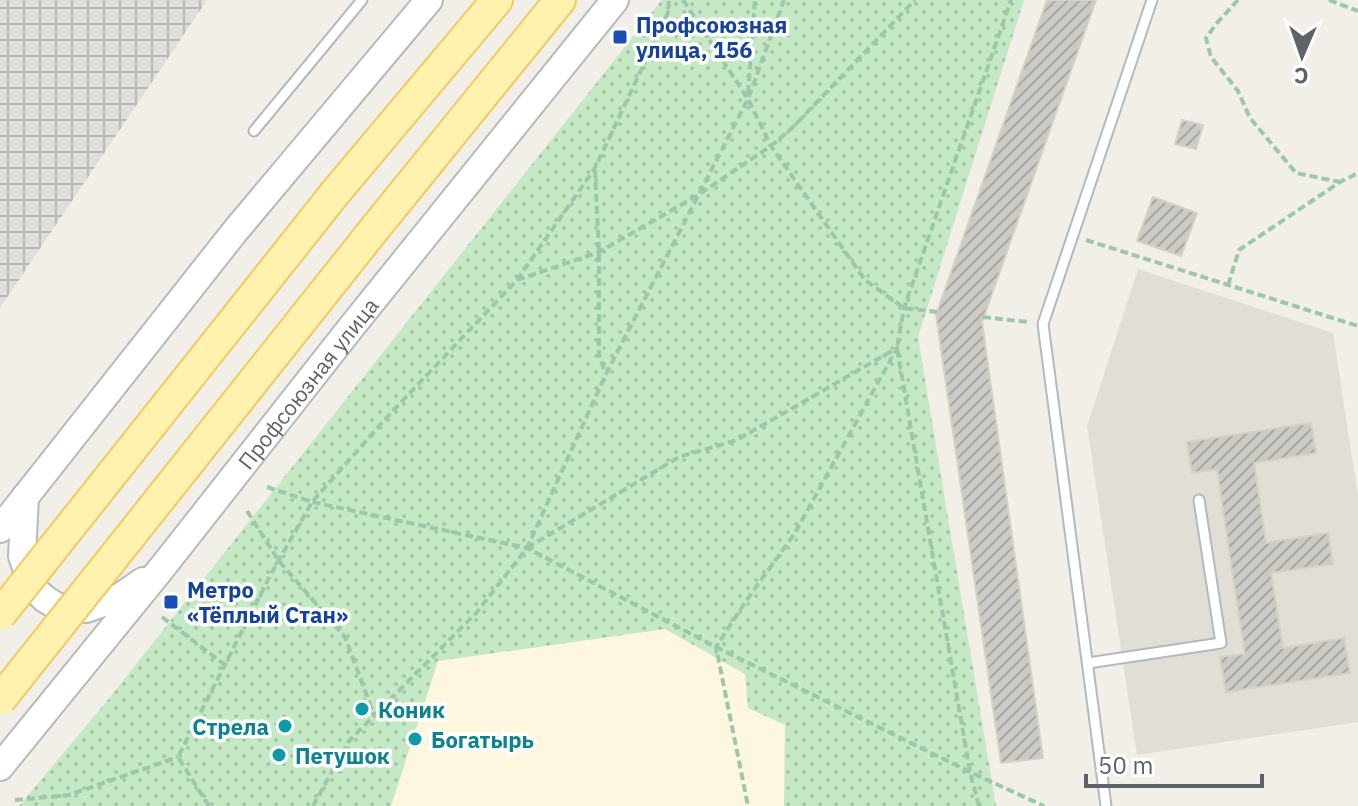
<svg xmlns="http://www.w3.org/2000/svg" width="1358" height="806" viewBox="0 0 1358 806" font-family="'IBM Plex Sans',sans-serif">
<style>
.commercial{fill:#fef7e0}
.industrial{fill:url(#industrial-grid)}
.education{fill:#e1ded6}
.park{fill:url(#park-dots)}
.building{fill:url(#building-hatch);stroke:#d6d1c6;stroke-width:2}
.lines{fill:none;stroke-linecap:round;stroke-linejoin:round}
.service-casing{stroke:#b5b8bc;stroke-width:13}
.secondary-casing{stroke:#b6babf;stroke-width:30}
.primary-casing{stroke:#f2c960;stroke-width:34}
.path{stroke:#9cc7a9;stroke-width:4;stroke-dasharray:8 4;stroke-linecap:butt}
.service{stroke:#fff;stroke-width:9}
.secondary{stroke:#fff;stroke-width:26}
.primary{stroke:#fff2af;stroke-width:30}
.primary-bridge-casing{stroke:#f2c960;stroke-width:34;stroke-linecap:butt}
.primary-bridge{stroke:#fff2af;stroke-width:30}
.transit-dot{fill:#1a4fb4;stroke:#fff;stroke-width:3}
.culture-dot{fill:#0f9aa8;stroke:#fff;stroke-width:3}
.labels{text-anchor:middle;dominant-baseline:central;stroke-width:7;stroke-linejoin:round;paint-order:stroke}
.transit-label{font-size:22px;font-weight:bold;fill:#164399;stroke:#fff;text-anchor:start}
.street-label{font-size:22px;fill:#5f6368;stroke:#fff}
.culture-label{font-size:22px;font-weight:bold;fill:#0d838f;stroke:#fff;text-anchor:start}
</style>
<defs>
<pattern id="industrial-grid" width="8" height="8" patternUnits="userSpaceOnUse" patternTransform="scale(2)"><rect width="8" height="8" fill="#e0deda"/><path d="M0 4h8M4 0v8" fill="none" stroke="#b9b8b5"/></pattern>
<pattern id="park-dots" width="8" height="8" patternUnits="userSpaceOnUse" patternTransform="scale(2)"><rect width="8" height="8" fill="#c5e8c5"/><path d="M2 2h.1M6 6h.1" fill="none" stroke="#a3c0a4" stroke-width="1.8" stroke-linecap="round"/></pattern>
<pattern id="building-hatch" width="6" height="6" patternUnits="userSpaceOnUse" patternTransform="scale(2)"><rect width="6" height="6" fill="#cccac5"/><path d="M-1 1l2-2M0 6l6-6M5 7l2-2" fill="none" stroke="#a9a8a4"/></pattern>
</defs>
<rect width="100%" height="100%" fill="#f1efe8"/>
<path class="commercial" d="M665 629 745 674 749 708 785 725 784 806H391L438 661Z"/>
<path class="industrial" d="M0 0H207L0 308Z"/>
<path class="education" d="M1138 269 1333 333 1358 496V722L1137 755 1087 426Z"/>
<path class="park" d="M662 0H1024L918 337 996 806H784L785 725 748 708 745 674 665 629 438 661 391 806H19L107 701Z"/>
<path class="building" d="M1047 0H1096L982 322 1043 758 1001 763 936 315Z
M1182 120 1203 125 1196 149 1175 144Z
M1153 197 1197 213 1181 256 1137 241Z
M1311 423 1316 453 1254 463 1266 543 1328 533 1333 564 1271 573 1283 648 1344 638 1350 673 1226 692 1220 657 1245 654 1231 564 1217 469 1192 473 1187 442Z"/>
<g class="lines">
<g class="service-casing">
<path id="service" d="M254 131 362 0
M1088 663 1221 643 1199 500
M1106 806 1043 324 1152 0"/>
</g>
<g class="secondary-casing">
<g id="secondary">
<path d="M25 497 22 556 33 588 45 599 58 607 86 609 120 597 143 581"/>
<path d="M0 529 236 230 429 0"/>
<path id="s1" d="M0 767 161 569 353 325 615 0"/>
</g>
</g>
<g class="primary-casing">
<path id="primary" d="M335 193 497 0
M376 227 560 0"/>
</g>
<path class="path" d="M683 0 748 99 771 146 865 280 904 308 937 312
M1238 0 1216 24 1206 38 1211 57 1238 91 1250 118 1296 173 1340 182
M1329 0 1358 11
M748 93 755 0
M595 170 599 252V355L605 372
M1086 240 1358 326
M517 280 599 252 698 195 771 146 793 127 915 0
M1228 285 1239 250 1340 182 1358 173
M983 317 1028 322
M267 487 312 502 527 548 716 647 970 772 1044 806
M247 511 279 561 345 637 374 715
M527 548 679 457 737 440 897 348 795 533 746 601 716 647 748 806
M162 617 225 665
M15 800 69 795 178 757
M209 806 178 757 271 574 312 502 389 415 517 280 595 168 668 13 669 0
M313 806 348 742 477 612 527 548 606 374 748 99 784 0
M979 806 970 772 897 348 904 308 1011 0"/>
<use href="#service" class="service"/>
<use href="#secondary" class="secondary"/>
<use href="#primary" class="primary"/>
<g class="primary-bridge-casing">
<path id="primary-bridge" d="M0 615 335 193
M0 700 376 227"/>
</g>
<use href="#primary-bridge" class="primary-bridge"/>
</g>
<g class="transit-dot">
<rect x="612" y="29" width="16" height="16" rx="4"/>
<rect x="163" y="594" width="16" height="16" rx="4"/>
</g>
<g class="culture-dot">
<circle cx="362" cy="709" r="8"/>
<circle cx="285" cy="726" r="8"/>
<circle cx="415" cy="739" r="8"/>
<circle cx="279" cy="755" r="8"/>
</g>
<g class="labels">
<g class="transit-label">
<text x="636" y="24">Профсоюзная<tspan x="636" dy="25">улица, 156</tspan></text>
<text x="187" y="589">Метро<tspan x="187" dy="25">«Тёплый Стан»</tspan></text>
</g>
<g class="street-label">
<text stroke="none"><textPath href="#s1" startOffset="492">Профсоюзная улица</textPath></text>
</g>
<g class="culture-label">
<text x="378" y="709">Коник</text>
<text x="269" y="726" text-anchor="end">Стрела</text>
<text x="431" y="739">Богатырь</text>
<text x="295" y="755">Петушок</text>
</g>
</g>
<g transform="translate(1302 56) rotate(182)" stroke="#ffffff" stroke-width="6" paint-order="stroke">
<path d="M0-6L14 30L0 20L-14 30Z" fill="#5f6368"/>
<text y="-12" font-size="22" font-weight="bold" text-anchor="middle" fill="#5f6368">С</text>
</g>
<path d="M1086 774v12h176v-12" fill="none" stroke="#5f6368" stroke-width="4"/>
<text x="1098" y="774" font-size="24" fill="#5f6368" stroke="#ffffff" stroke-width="6" paint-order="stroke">50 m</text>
</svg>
